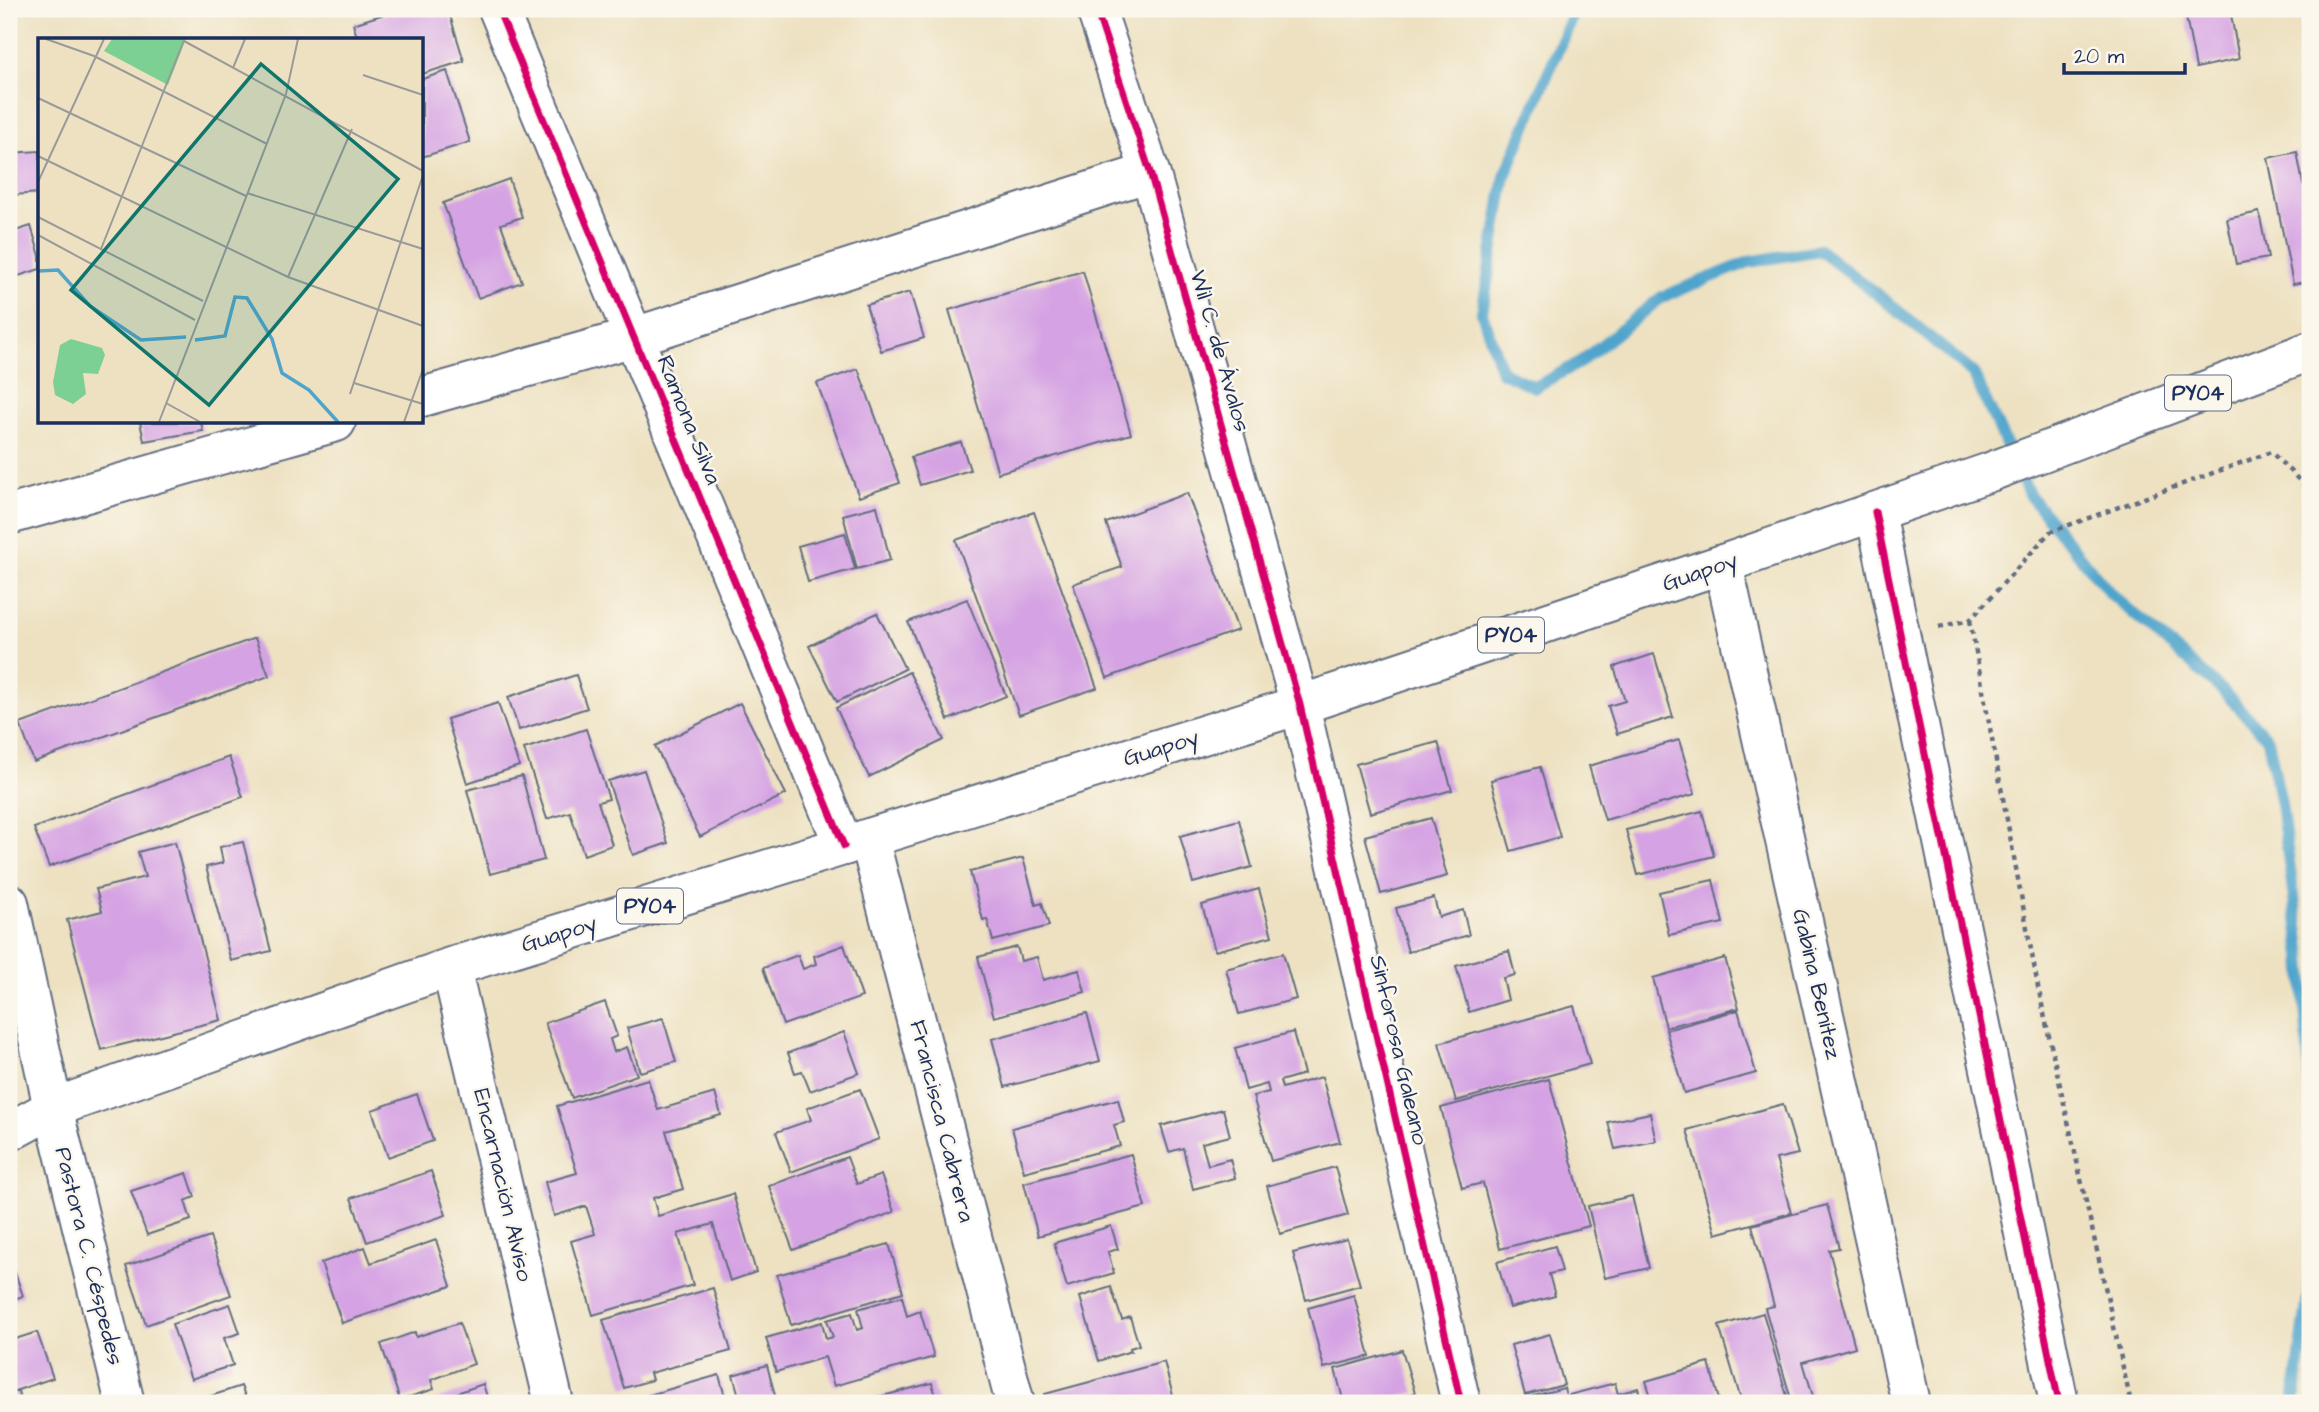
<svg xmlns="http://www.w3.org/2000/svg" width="2319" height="1412" viewBox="0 0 2319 1412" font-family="'Architects Daughter',sans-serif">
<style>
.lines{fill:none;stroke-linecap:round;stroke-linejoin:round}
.stream{stroke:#50a4cc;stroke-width:12}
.building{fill:#d5a3e3}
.street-casing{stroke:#646d81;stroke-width:42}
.primary-casing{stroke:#646d81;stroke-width:42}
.path{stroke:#646d81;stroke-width:4.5;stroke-dasharray:5 5;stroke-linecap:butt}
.street{stroke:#fff;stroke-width:38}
.primary{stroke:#fff;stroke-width:38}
.cycleway-casing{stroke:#fbf7ec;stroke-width:11}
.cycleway{stroke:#d6006c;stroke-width:7}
.labels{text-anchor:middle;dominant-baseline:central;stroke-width:5;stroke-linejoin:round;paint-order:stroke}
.shield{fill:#fbf7ec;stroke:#5e6b89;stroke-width:2}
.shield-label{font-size:21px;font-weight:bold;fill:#1b2f5e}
.street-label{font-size:23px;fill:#1b2f5e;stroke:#fbf7ec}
.inset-river{fill:none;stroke:#50a4cc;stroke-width:3.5}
.inset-road{fill:none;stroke:#999a99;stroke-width:2}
.view{fill:#0f766e;fill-opacity:0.15;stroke:#0f766e;stroke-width:3.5}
.inset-edge{fill:none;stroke:#1b2f5e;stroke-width:3.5}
</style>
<rect width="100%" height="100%" fill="#fbf7ec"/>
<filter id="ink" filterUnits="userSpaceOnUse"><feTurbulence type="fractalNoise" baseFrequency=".0143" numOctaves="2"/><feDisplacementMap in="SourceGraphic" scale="14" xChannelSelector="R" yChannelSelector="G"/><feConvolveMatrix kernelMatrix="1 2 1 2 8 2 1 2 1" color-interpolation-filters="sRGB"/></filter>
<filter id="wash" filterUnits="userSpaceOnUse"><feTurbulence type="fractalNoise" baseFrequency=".00686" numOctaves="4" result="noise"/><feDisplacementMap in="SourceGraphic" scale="28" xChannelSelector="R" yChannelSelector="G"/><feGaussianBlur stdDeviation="1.57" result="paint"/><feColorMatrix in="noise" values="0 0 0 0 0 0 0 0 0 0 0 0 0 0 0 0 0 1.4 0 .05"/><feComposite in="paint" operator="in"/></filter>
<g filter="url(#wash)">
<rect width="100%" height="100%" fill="#ede1c1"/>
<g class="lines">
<path class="stream" d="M1575 9 1505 176 1482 313 1502 372 1535 387 1579 363 1662 297 1749 262 1819 250 1887 302 1973 373 2030 496 2111 594 2223 691 2268 739 2281 804 2302 956 2310 1081
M2294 1403 2310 1280"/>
</g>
<g id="blocks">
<path class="building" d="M400 9H448L464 61 422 74V40H358L353 24Z
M2203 9H2230L2239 59 2196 68 2185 12Z
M447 71 470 142 422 157V79Z
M40 151V193L13 195 9 153Z
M2297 152 2303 184 2310 183V281L2293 284 2268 158Z
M509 179 522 217 501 224 522 282 478 298 443 203Z
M2259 212 2268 258 2236 264 2227 219Z
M31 226 40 256V269L9 279V233Z
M1083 271 1131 434 998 473 949 310Z
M910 292 924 338 881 351 866 305Z
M858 369 900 483 859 497 817 383Z
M140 422H201L203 431 144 441Z
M961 442 970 470 920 485 911 457Z
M1187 493 1238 630 1107 678 1073 584 1122 567 1106 523Z
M877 506 890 560 857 569 843 515Z
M1034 512 1097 688 1019 715 956 540Z
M845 533 855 569 808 582 798 546Z
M967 599 1006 696 948 720 908 622Z
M877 613 905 669 837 702 809 646Z
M255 638 269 676 34 762 20 724Z
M1654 654 1673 717 1617 734 1608 706 1625 701 1614 667Z
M909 672 944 740 869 777 836 708Z
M576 675 587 708 519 730 508 697Z
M498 703 519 766 467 783 447 719Z
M740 703 786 794 700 837 655 746Z
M586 729 609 799 598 802 612 845 584 855 570 812 547 819 524 749Z
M1679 740 1695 794 1605 820 1589 766Z
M1438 742 1452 790 1370 813 1356 764Z
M229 757 243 797 49 867 34 828Z
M1540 767 1560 837 1511 851 1491 780Z
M644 770 668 843 633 855 608 781Z
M522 776 544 860 490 874 467 790Z
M1702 811 1714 856 1638 875 1626 830Z
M1431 818 1447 876 1381 894 1365 836Z
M1239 820 1252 867 1193 883 1180 836Z
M175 842 221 1020 101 1050 67 920 102 911 96 889 145 877 138 852Z
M243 842 271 951 231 961 206 867 223 863 220 847Z
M1023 858 1036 905 1042 903 1049 926 993 941 987 919 983 920 970 872Z
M1713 880 1723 923 1669 935 1659 892Z
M1259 889 1272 936 1215 951 1202 905Z
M1434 898 1439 917 1463 910 1469 935 1408 952 1396 908Z
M844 945 862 997 783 1025 763 968 798 955 803 969 816 964 814 956Z
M1017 947 1021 961 1037 957 1043 980 1079 970 1085 992 994 1017 978 957Z
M1509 951 1515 975 1503 978 1508 1000 1469 1012 1456 966Z
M1283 953 1296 999 1239 1014 1226 969Z
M1725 958 1739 1008 1666 1027 1653 978Z
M605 1002 617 1036 610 1039 614 1052 627 1047 637 1075 572 1098 545 1023Z
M1574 1006 1590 1064 1456 1101 1439 1043Z
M1738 1010 1756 1073 1684 1093 1666 1030Z
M1087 1013 1100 1061 1005 1087 992 1039Z
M663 1018 676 1062 640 1072 627 1028Z
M844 1032 859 1073 810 1091 802 1071 795 1073 788 1053Z
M1293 1032 1304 1074 1280 1081 1282 1088 1322 1077 1340 1142 1271 1161 1253 1096 1269 1092 1267 1084 1246 1090 1235 1048Z
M648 1079 658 1110 715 1093 721 1115 666 1131 683 1189 653 1198 658 1216 733 1194 756 1272 730 1281 713 1224 678 1234 693 1285 593 1315 571 1241 595 1234 586 1206 554 1216 545 1182 577 1173 557 1106Z
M1549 1079 1589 1226 1500 1249 1483 1183 1462 1188 1441 1108Z
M860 1089 879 1139 791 1172 776 1132 811 1120 807 1108Z
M417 1094 433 1141 388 1157 372 1110Z
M1118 1099 1124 1122 1114 1125 1120 1146 1024 1172 1012 1128Z
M1783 1104 1798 1154 1776 1159 1791 1213 1716 1234 1687 1130Z
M1223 1109 1230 1136 1202 1143 1208 1165 1230 1159 1235 1178 1193 1189 1183 1148 1169 1152 1161 1126Z
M1650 1113 1656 1141 1615 1149 1608 1122Z
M1131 1154 1145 1207 1038 1236 1024 1183Z
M847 1157 857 1184 881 1175 894 1212 793 1250 769 1186Z
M1335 1167 1348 1215 1280 1234 1267 1186Z
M431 1171 446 1215 367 1242 351 1198Z
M187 1173 195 1197 185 1201 191 1220 147 1235 131 1191Z
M1632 1196 1649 1268 1605 1278 1588 1206Z
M1827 1205 1839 1248 1829 1250 1855 1347 1803 1362 1815 1403H1792L1765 1308 1774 1306 1752 1225Z
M1111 1226 1118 1249 1108 1252 1114 1273 1067 1287 1054 1243Z
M210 1237 231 1295 146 1325 126 1266Z
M1347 1239 1360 1285 1306 1300 1293 1253Z
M436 1240 451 1286 342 1323 321 1263 365 1247 371 1263Z
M889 1244 903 1292 791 1325 777 1275Z
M1555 1246 1562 1271 1549 1274 1555 1296 1510 1308 1497 1262Z
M9 1255 23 1296 9 1301Z
M1111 1287 1122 1320 1130 1317 1139 1345 1130 1348 1131 1351 1099 1361 1080 1297Z
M713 1288 731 1351 650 1373 652 1380 624 1388 603 1320Z
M1354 1295 1370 1356 1324 1368 1308 1308Z
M902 1296 907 1316 920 1311 934 1357 834 1386 825 1357 776 1372 766 1338 822 1322 826 1339 833 1337 827 1320 852 1313 857 1330 863 1328 858 1309Z
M230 1304 240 1333 224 1338 233 1365 191 1379 172 1324Z
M1763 1313 1789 1403H1742L1719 1326Z
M459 1323 474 1364 431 1380 434 1389 400 1400 381 1344 415 1332 416 1337Z
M37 1332 53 1378 9 1393V1341Z
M1550 1334 1564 1385 1525 1395 1511 1345Z
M1402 1350 1415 1393 1376 1403H1344L1335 1369Z
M1164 1362 1175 1403H1048L1045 1394Z
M1709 1363 1719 1400 1708 1403H1653L1646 1381Z
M767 1365 777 1403H741L733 1375Z
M719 1375 725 1397 710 1403H636L635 1399Z
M932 1383 938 1403H877L875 1398Z
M1615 1383 1618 1394 1638 1388 1642 1403H1571L1569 1395Z
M483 1384 489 1403H427Z
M241 1386 248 1403H190Z
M1564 1388 1568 1403H1515L1514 1401Z
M18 1391 22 1403H9V1394Z"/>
</g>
</g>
<g filter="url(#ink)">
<use href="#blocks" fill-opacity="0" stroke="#646d81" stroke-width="2"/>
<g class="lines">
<g class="street-casing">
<path id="street" d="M498 9 844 846
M1096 9 1150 172 1300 705 1461 1403
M422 397 634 337 1150 172
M1875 512 2059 1403
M9 515 336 422
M1723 564 1911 1403
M869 838 1015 1403
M9 903 53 1108 125 1403
M451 967 554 1403"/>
</g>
<g class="primary-casing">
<path id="primary" d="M9 1132 53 1108 451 967 1300 705 1723 564 1990 472 2310 351"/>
</g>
<path class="path" d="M1970 620 2038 987 2131 1403
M1939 627 1970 620 2050 532 2271 452 2310 491"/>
<use href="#street" class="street"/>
<use href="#primary" class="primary"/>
<g class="cycleway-casing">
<path id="cycleway" d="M498 9 844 846
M1096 9 1150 172 1300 705 1461 1403
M1875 512 2059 1403"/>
</g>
<use href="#cycleway" class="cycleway"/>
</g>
</g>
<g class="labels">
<g class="shield">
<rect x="2165" y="375.5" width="66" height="35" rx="5"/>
<rect x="1478" y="617.5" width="66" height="35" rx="5"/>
<rect x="617" y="888.5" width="66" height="35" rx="5"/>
</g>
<g class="shield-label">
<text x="2198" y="393">PY04</text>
<text x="1511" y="635">PY04</text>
<text x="650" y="906">PY04</text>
</g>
<g class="street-label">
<text transform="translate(1220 351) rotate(74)">Wil C. de Ávalos</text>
<text transform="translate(689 420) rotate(68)">Ramona Silva</text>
<text transform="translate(1700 572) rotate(-19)">Guapoy</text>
<text transform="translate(1161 748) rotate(-17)">Guapoy</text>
<text transform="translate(559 934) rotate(-17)">Guapoy</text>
<text transform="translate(1817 984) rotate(77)">Gabina Benítez</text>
<text transform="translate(1399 1050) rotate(77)">Sinforosa Galeano</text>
<text transform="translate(942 1121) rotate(76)">Francisca Cabrera</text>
<text transform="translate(503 1185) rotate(77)">Encarnación Alviso</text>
<text transform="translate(89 1256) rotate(76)">Pastora C. Céspedes</text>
</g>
</g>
<g transform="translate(38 38)">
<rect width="385" height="385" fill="#ede1c1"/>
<path d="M33 301 64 310 67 317 60 336 45 335 48 356 35 366 17 357 15 344 22 307Z" fill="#7cd093"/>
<path d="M74 1H148L130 47 66 13Z" fill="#7cd093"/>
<path class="inset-river" d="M0 233 20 232 52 268 103 302 148 299M157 302 187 298 197 259 209 260 234 301 244 335 271 352 300 384"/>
<path class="inset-road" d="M8 1 56 18 229 106M146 3 385 133M195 30 207 1M325 37 385 57M0 60 208 158M0 118 250 239 385 288M0 144 66 1M209 155 385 211M0 179 165 263M0 197 157 282M63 211 146 2M250 239 314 91M316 345 385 366M312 356 385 137M128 365 162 384M121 384 248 56 260 1M366 384 385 331"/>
<path class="view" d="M223 26 360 141 171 367 33 252Z"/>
<rect width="385" height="385" class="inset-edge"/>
</g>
<rect width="2319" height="1412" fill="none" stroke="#fbf7ec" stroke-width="35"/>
<path d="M2064 63v10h121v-10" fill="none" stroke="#1b2f5e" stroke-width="3.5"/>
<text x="2074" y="63" font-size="21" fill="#1b2f5e" stroke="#fbf7ec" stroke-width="5" paint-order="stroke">20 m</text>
</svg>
